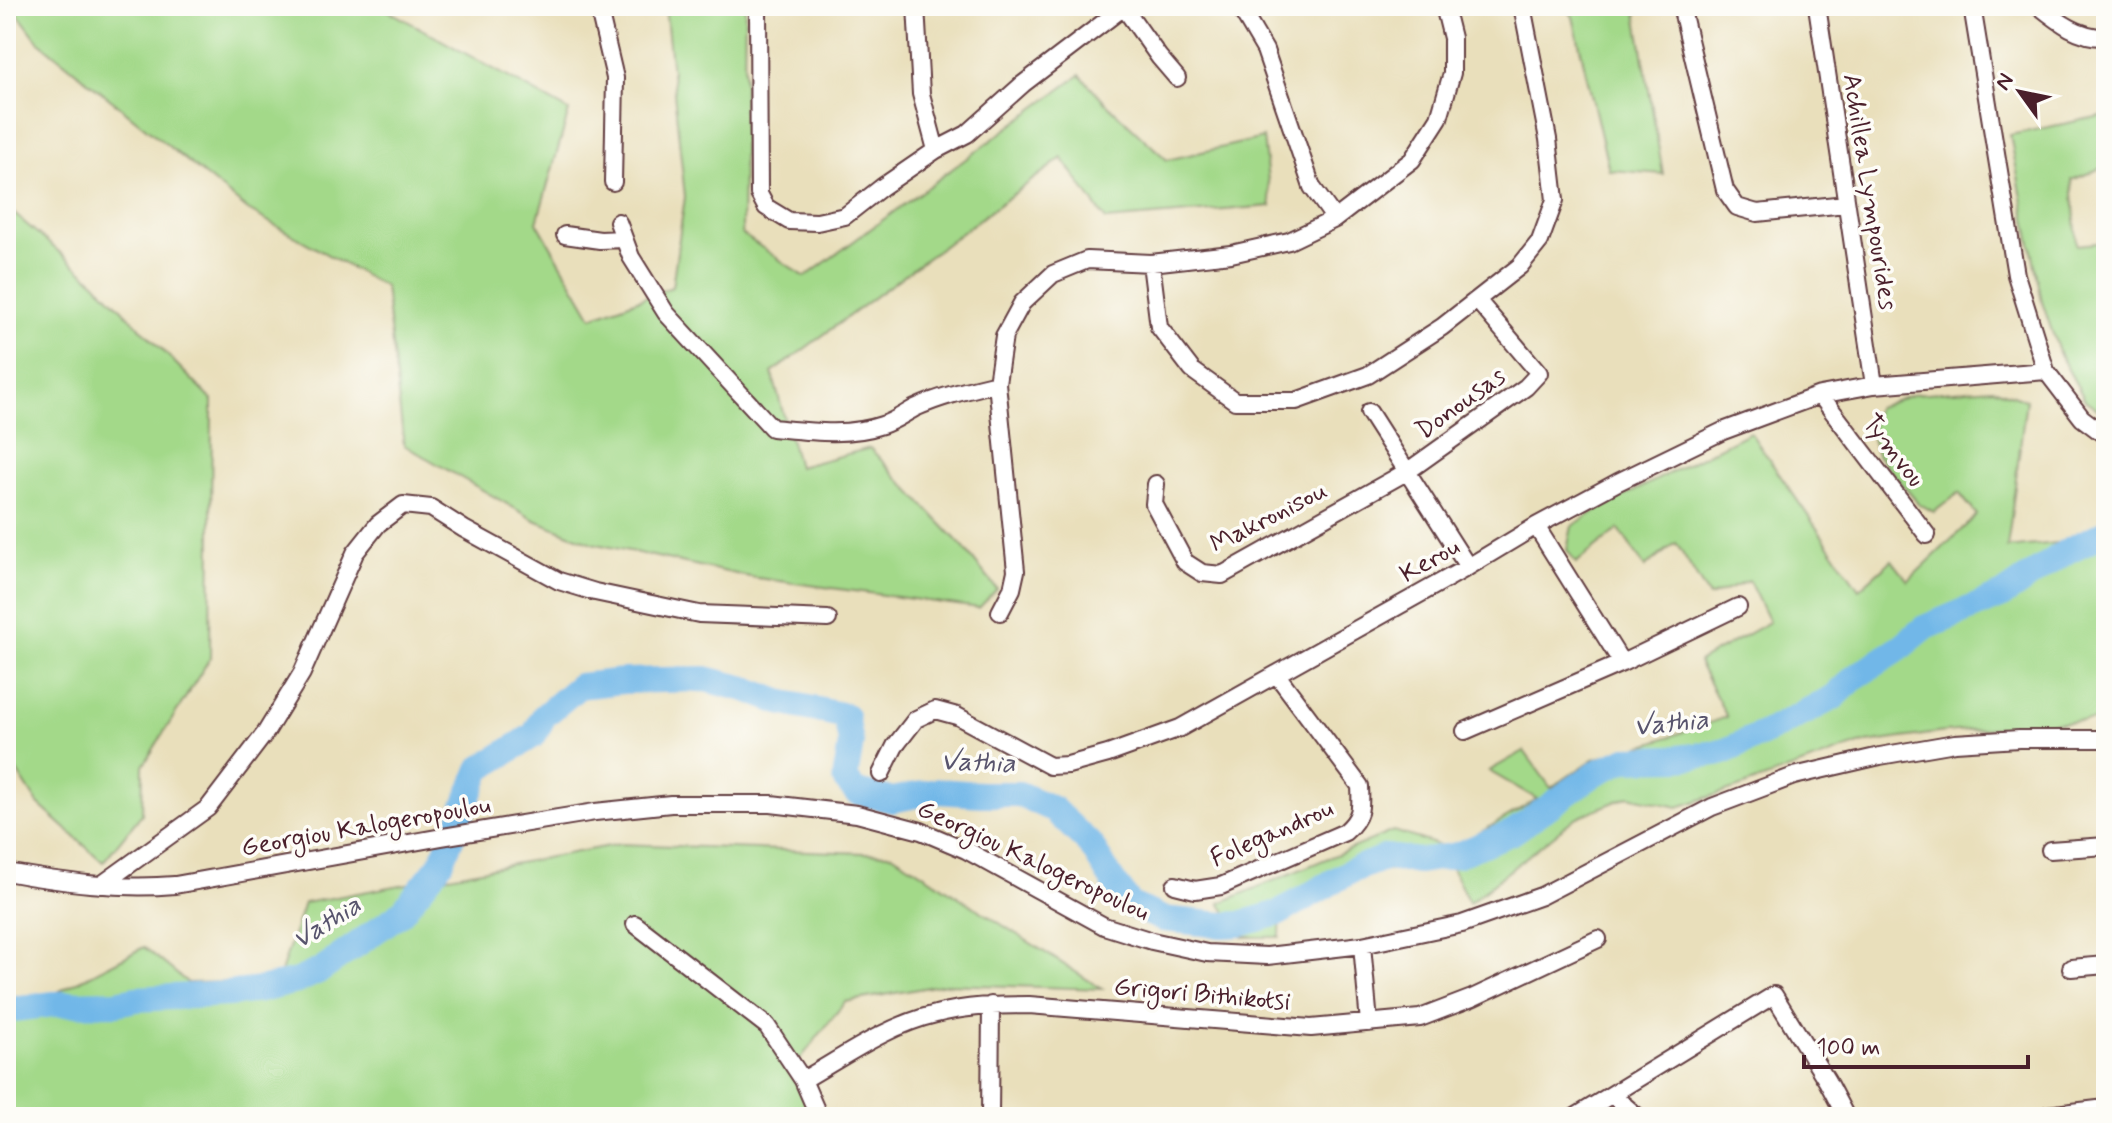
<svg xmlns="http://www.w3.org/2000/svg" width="2112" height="1123" viewBox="0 0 2112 1123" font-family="Mynerve,sans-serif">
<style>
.green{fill:#a3d989;stroke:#767c5a;stroke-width:2}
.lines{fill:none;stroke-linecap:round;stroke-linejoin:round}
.stream{stroke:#71b7e8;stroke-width:4}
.river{stroke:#71b7e8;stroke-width:26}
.minor-casing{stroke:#623c41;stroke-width:20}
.minor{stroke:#fff;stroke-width:16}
.labels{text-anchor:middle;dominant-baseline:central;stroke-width:7;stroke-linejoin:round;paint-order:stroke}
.street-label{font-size:26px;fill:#4a1f2b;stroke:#fdfcf7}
.water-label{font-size:28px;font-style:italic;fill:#58546d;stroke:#fdfcf7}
</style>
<rect width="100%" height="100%" fill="#fdfcf7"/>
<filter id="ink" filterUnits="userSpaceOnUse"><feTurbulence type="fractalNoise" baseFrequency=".0125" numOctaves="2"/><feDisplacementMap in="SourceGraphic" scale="16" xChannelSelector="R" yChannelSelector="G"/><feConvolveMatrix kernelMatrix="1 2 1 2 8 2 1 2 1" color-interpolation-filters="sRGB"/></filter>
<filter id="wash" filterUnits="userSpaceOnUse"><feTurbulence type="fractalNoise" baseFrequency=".006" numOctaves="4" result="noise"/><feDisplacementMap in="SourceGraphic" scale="32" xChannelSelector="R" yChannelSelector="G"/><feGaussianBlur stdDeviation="1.8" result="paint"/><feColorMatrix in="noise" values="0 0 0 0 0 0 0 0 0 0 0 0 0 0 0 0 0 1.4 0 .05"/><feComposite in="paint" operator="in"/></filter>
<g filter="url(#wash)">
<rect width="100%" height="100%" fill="#e9dfbb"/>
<path class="green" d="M12 6H380L569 111 537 222 592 317 672 287 685 197 665 6H745L742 234 805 277 1080 75 1110 107 1167 160 1263 138 1271 206 1106 220 1062 158 772 373 798 467 870 448 963 547 997 589 979 608 750 577 592 543 535 520 404 445 385 287 248 210 39 42Z
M1566 6H1635L1663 174 1609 170 1573 17Z
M2106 115V166L2072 180 2077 245 2106 242V415L2085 400 2060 355 2042 302 2010 135Z
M6 207 95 282 212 400 210 658 143 766 142 814 103 862 38 804 6 754Z
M1993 388 2026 400 2007 548 2106 538V720L2062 722 1945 732 1859 744 1738 788 1678 807 1629 796 1575 818 1469 903 1451 866 1384 870 1281 902 1280 937H1243L1220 903 1393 831 1452 849 1537 799 1489 771 1524 751 1551 788 1594 759 1645 745 1727 717 1698 662 1769 622 1749 581 1709 597 1676 543 1645 567 1619 529 1576 563 1567 550 1572 526 1599 509 1750 432 1859 589 1892 560 1908 581 1977 515 1959 493 1934 512 1918 503 1877 455 1871 434 1876 408 1914 394Z
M620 844 892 854 1102 989 946 984 845 1002 791 1071 814 1117H6V1019L144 947 188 983 278 981 304 903Z"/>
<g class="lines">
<path class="stream" d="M457 825 462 813"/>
<path class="river" d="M462 813 480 769 534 735 544 716 579 686 623 681 705 679 746 689 780 702 846 716 851 743 845 779 856 792 892 800 937 791 981 794H1019L1053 809 1090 844 1113 881 1131 905 1163 919 1223 925 1240 924 1279 913 1351 871 1386 857 1419 861 1457 855 1513 832 1596 773 1626 759 1679 758 1723 752 1771 730 1834 697 1855 677 1896 651 1924 628 2003 595 2067 551 2106 532
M6 1010 54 1004 117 1003 136 999 228 994 260 990 297 981 321 970 401 913 441 863 457 825"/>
</g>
</g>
<g filter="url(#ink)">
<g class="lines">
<g class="minor-casing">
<path id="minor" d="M598 6 615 78 613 182
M758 6 759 194 766 207 789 221 817 222 845 216 882 187 936 150 967 134 1023 84 1124 7
M916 6 921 94 936 150
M1123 6 1159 57 1177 78
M1239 6 1265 50 1312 187 1335 219
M1681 6 1725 190 1737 207 1757 213 1846 204
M1817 6 1874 385
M1972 6 2016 275 2046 371 2082 418 2106 436
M2039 6C2059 22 2079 38 2106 37
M618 222 631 257 666 313 772 428C806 431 848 437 882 425 893 422 904 414 915 408 941 396 968 390 997 383
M565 235 600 240 624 239
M1151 263 1159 327 1192 370 1235 401H1296L1368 375 1442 327 1520 266 1540 241 1555 200 1548 139 1522 6
M1820 395 1927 535
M1369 412 1468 567
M1156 484 1154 504 1185 562 1202 573 1222 575 1408 471 1526 387 1539 373 1477 300
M1536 526 1622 663
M1000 612 1012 589 1016 571 997 383 1004 336 1022 303 1053 274 1087 260 1151 263 1231 254 1289 241 1335 219 1412 160 1439 118 1452 73V38L1444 6
M1465 731 1622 663 1738 607
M881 774 895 746 916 719 935 710 957 716 1050 766 1068 765 1108 754 1180 728 1468 567 1536 526 1618 482 1723 431 1820 395 1874 385 2046 371
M2050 850 2106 846
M6 872C62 882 118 890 175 885L442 837 595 812 671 804H771L857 814 921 831 966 850 1104 926 1152 941 1207 953 1267 956 1362 945 1462 924 1541 896 1712 807 1794 776 1880 756 1955 743 2019 739H2106
M101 885 208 808 266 732 302 673 355 553 378 524 403 505 431 508 464 529 559 581 595 592 699 614 828 619
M1175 885 1195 890 1221 886 1345 832C1362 817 1361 808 1360 786L1277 675
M635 924 767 1026 803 1080 819 1117
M1362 945 1369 1023
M2071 968 2106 965
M803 1080C845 1056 888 1025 936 1014 966 1006 998 1005 1029 1005L1311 1028 1420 1018 1472 998 1598 939
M1612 1095 1638 1117
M2047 1115 2106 1108
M990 1117 991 1005
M1575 1117 1774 995 1827 1081 1846 1117"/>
</g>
<use href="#minor" class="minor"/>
</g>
</g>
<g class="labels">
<g class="street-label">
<text transform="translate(1869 192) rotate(81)">Achillea Lympourides</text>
<text transform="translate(1461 404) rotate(-36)">Donousas</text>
<text transform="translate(1893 451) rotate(52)">Tymvou</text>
<text transform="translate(1269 518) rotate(-27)">Makronisou</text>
<text transform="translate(1430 561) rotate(-30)">Kerou</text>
<text transform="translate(366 827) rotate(-10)">Georgiou Kalogeropoulou</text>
<text transform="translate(1272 834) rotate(-24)">Folegandrou</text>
<text transform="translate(1033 861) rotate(25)">Georgiou Kalogeropoulou</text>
<text transform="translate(1202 995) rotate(5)">Grigori Bithikotsi</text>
</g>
<g class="water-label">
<text transform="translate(1671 724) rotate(-6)">Vathia</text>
<text transform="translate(978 763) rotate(2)">Vathia</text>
<text transform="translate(327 923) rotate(-32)">Vathia</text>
</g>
</g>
<rect width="2112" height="1123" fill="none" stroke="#fdfcf7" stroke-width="32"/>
<g transform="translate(2020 92) rotate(303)" stroke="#fdfcf7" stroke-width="6" paint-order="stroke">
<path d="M0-6L14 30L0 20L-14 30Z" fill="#4a1f2b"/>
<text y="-12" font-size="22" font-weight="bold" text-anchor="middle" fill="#4a1f2b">N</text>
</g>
<path d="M1804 1055v12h224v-12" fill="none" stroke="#4a1f2b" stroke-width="4"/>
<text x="1816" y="1055" font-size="24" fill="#4a1f2b" stroke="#fdfcf7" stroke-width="6" paint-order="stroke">100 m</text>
</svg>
